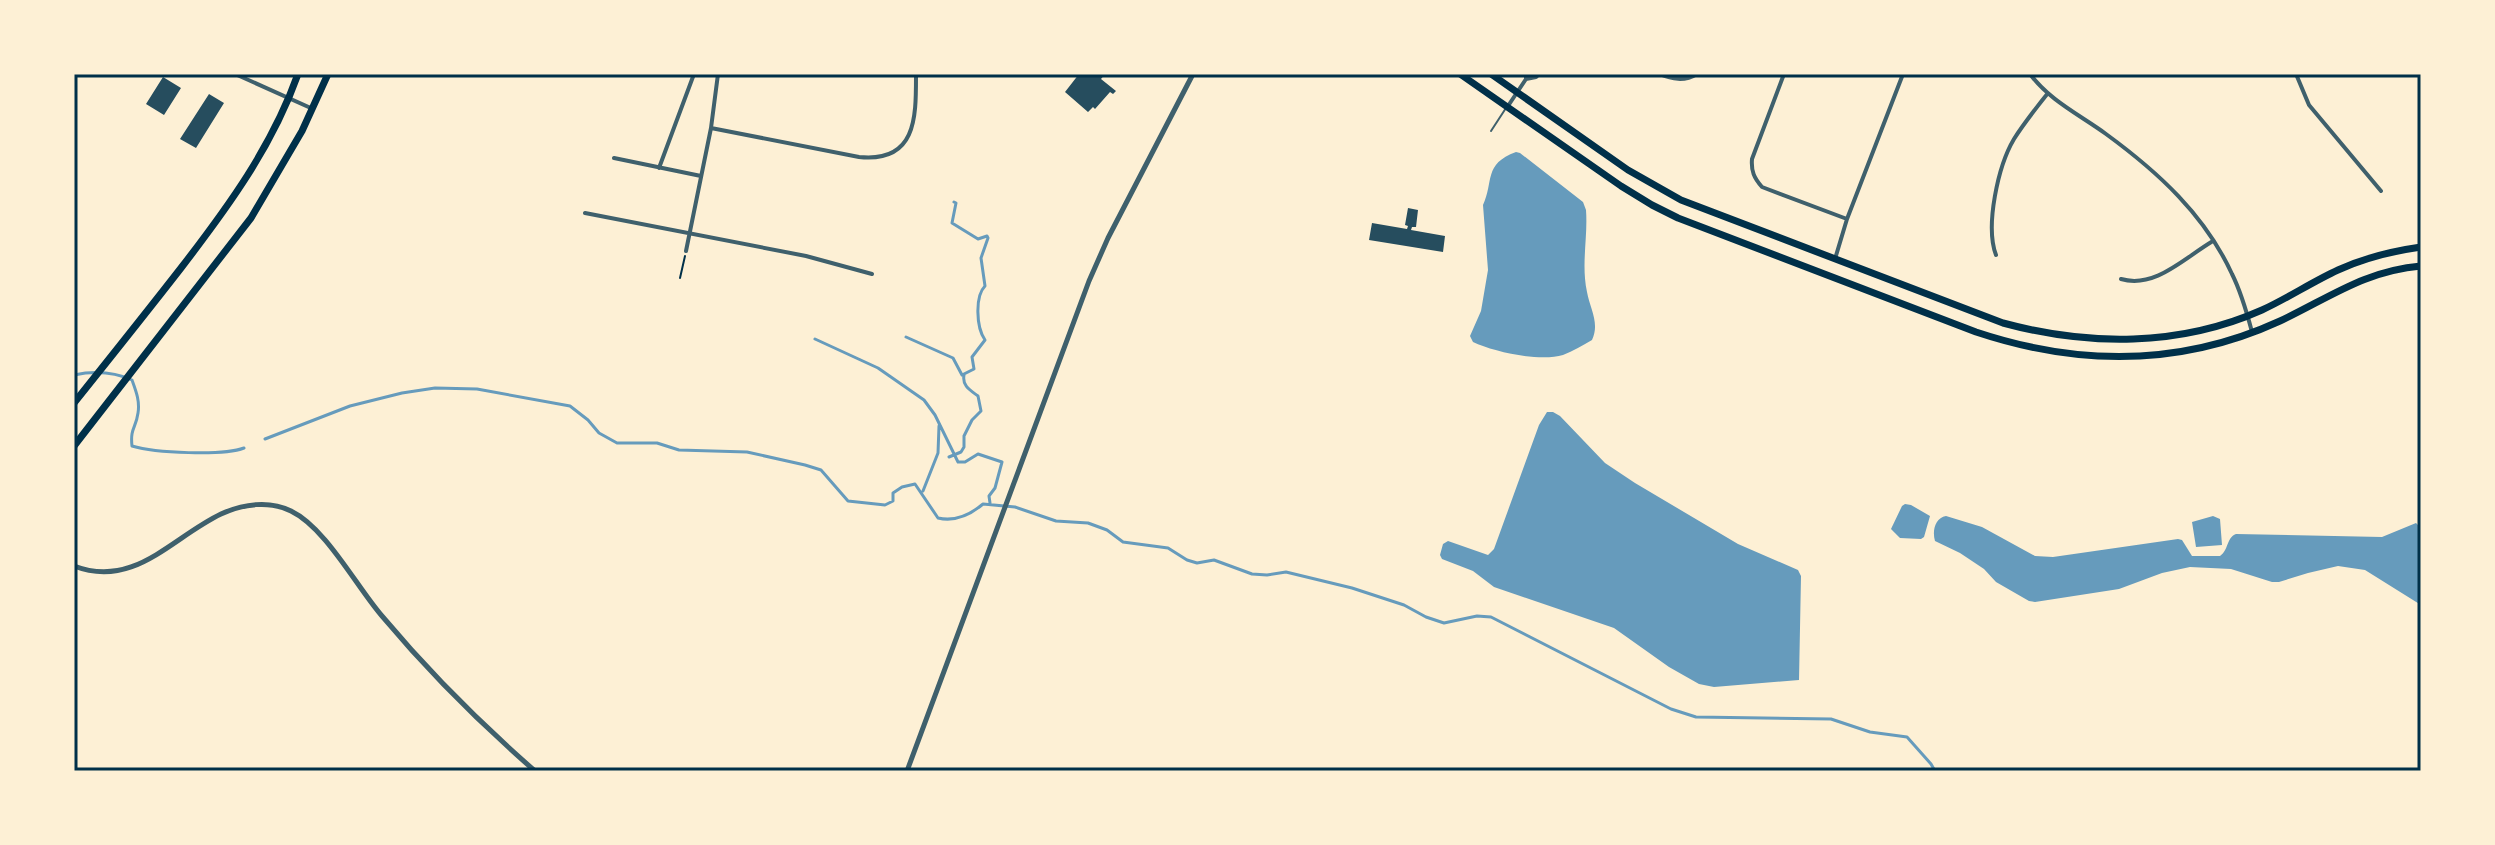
<svg xmlns="http://www.w3.org/2000/svg" width="2495" height="845" viewBox="0 0 2495 845" font-family="'Open Sans',sans-serif">
<style>
.water{fill:#669bbc}
.lines{fill:none;stroke-linecap:round;stroke-linejoin:round}
.stream{stroke:#669bbc;stroke-width:3}
.building{fill:#264d5e}
.path{stroke:#003049;stroke-width:2}
.service{stroke:#3f606c;stroke-width:2}
.minor{stroke:#3f606c;stroke-width:4}
.tertiary{stroke:#3f606c;stroke-width:5}
.primary{stroke:#003049;stroke-width:7}
.neatline{fill:none;stroke:#003049;stroke-width:3}
</style>
<rect width="100%" height="100%" fill="#fdf0d5"/>
<path class="water" d="M1516 152 1520 153 1583 202 1586 210C1588 238 1581 264 1587 292 1590 309 1600 323 1592 340 1583 345 1573 351 1563 355 1540 362 1494 352 1473 342L1470 336 1481 311 1488 270 1483 205C1494 182 1483 164 1516 152Z
M1547 412H1553L1560 416 1605 463 1635 483 1738 544 1798 570 1801 576 1799 680 1714 687 1699 684 1669 667 1614 628 1494 587 1473 571 1442 559 1440 555 1443 544 1448 541 1488 555 1494 549 1539 425Z
M1905 504 1911 505 1930 516 1924 537 1921 539 1900 538 1891 529 1902 506Z
M1946 516 1982 527 2035 556 2053 557 2178 539 2182 540 2192 556H2220C2229 550 2226 538 2236 534L2382 537 2416 523 2421 528V605L2365 570 2338 566 2308 573 2279 582H2272L2231 569 2190 567 2162 573 2119 589 2035 602 2029 601 1996 582 1984 569 1960 553 1935 541C1932 531 1935 518 1946 516Z
M2213 516 2220 519 2222 545 2196 547 2192 522Z"/>
<g class="lines">
<path class="stream" d="M906 337 953 358 962 375 974 369 972 357 985 340C976 327 975 296 985 286L981 258 988 238 987 236 978 239 952 223 956 203 954 202
M815 339 878 368 924 400 935 415 958 462H965L978 454 1002 462 995 488 989 496 990 503
M74 375C93 371 114 372 132 380 136 391 140 401 138 413 136 428 130 428 132 446 155 453 223 456 244 448
M265 439 350 406 402 393 435 388 477 389 570 406 588 420 599 433 617 443H657L679 450 747 452 805 465 821 470 848 501 885 505 893 501V493L902 487 915 484 938 518C955 522 970 515 983 504L1015 507 1056 521 1088 523 1107 530 1123 542 1168 548 1187 560 1197 563 1214 560 1252 574 1267 575 1286 572 1352 588 1404 605 1426 617 1444 623 1477 616 1491 617 1671 709 1696 717 1831 719 1870 732 1907 737 1931 764 1935 771
M949 457 961 452 964 447V436L972 420 981 411 978 396C970 390 962 386 964 375
M923 491 938 453 939 426"/>
</g>
<path class="building" d="M1079 74H1105L1101 79 1116 91 1113 94 1110 92 1095 109 1093 107 1088 112 1065 92Z
M163 77 181 88 164 115 146 104Z
M209 94 224 103 196 148 180 139Z
M1408 208 1418 210 1416 227H1412L1411 230 1445 236 1443 252 1369 240 1372 223 1407 229 1408 226 1405 225Z"/>
<g class="lines">
<path class="path" d="M680 278 685 256"/>
<path class="service" d="M1491 131 1506 108"/>
<path class="minor" d="M235 74 313 109
M1659 74C1672 79 1684 82 1697 74
M1784 74 1752 159C1751 171 1754 178 1762 187L1847 219
M2030 74C2050 101 2080 115 2106 134 2158 172 2205 215 2232 274 2241 292 2247 313 2252 332
M2296 74 2309 105 2381 191
M1526 79 1536 77 1539 74
M1508 106 1526 79V74
M711 128 859 157C917 163 916 117 916 74
M614 158 701 176
M659 168 694 74
M585 213 806 256 872 274
M686 251 711 128 718 74
M1996 255C1985 226 1998 166 2014 139 2024 123 2036 108 2048 93
M1835 259 1847 219 1903 74
M2121 279C2155 289 2184 258 2213 241"/>
<path class="tertiary" d="M74 566C134 589 171 538 221 514 243 504 269 500 291 511 326 528 356 586 382 616 429 672 480 723 535 771
M907 771 1089 281 1108 238 1193 74"/>
<path class="primary" d="M1460 74 1621 186 1652 205 1678 218 1976 332C2078 366 2180 367 2280 321 2329 298 2364 271 2421 266
M1491 74 1628 170 1681 200 2003 323C2088 346 2179 347 2262 310 2288 298 2312 282 2338 270 2364 258 2393 251 2421 247
M74 403C110 358 146 313 181 268 228 207 272 147 298 74
M74 446 251 218 302 131 328 74"/>
</g>
<rect width="2495" height="845" fill="none" stroke="#fdf0d5" stroke-width="152"/>
<rect x="76" y="76" width="2343" height="693" class="neatline"/>
</svg>
